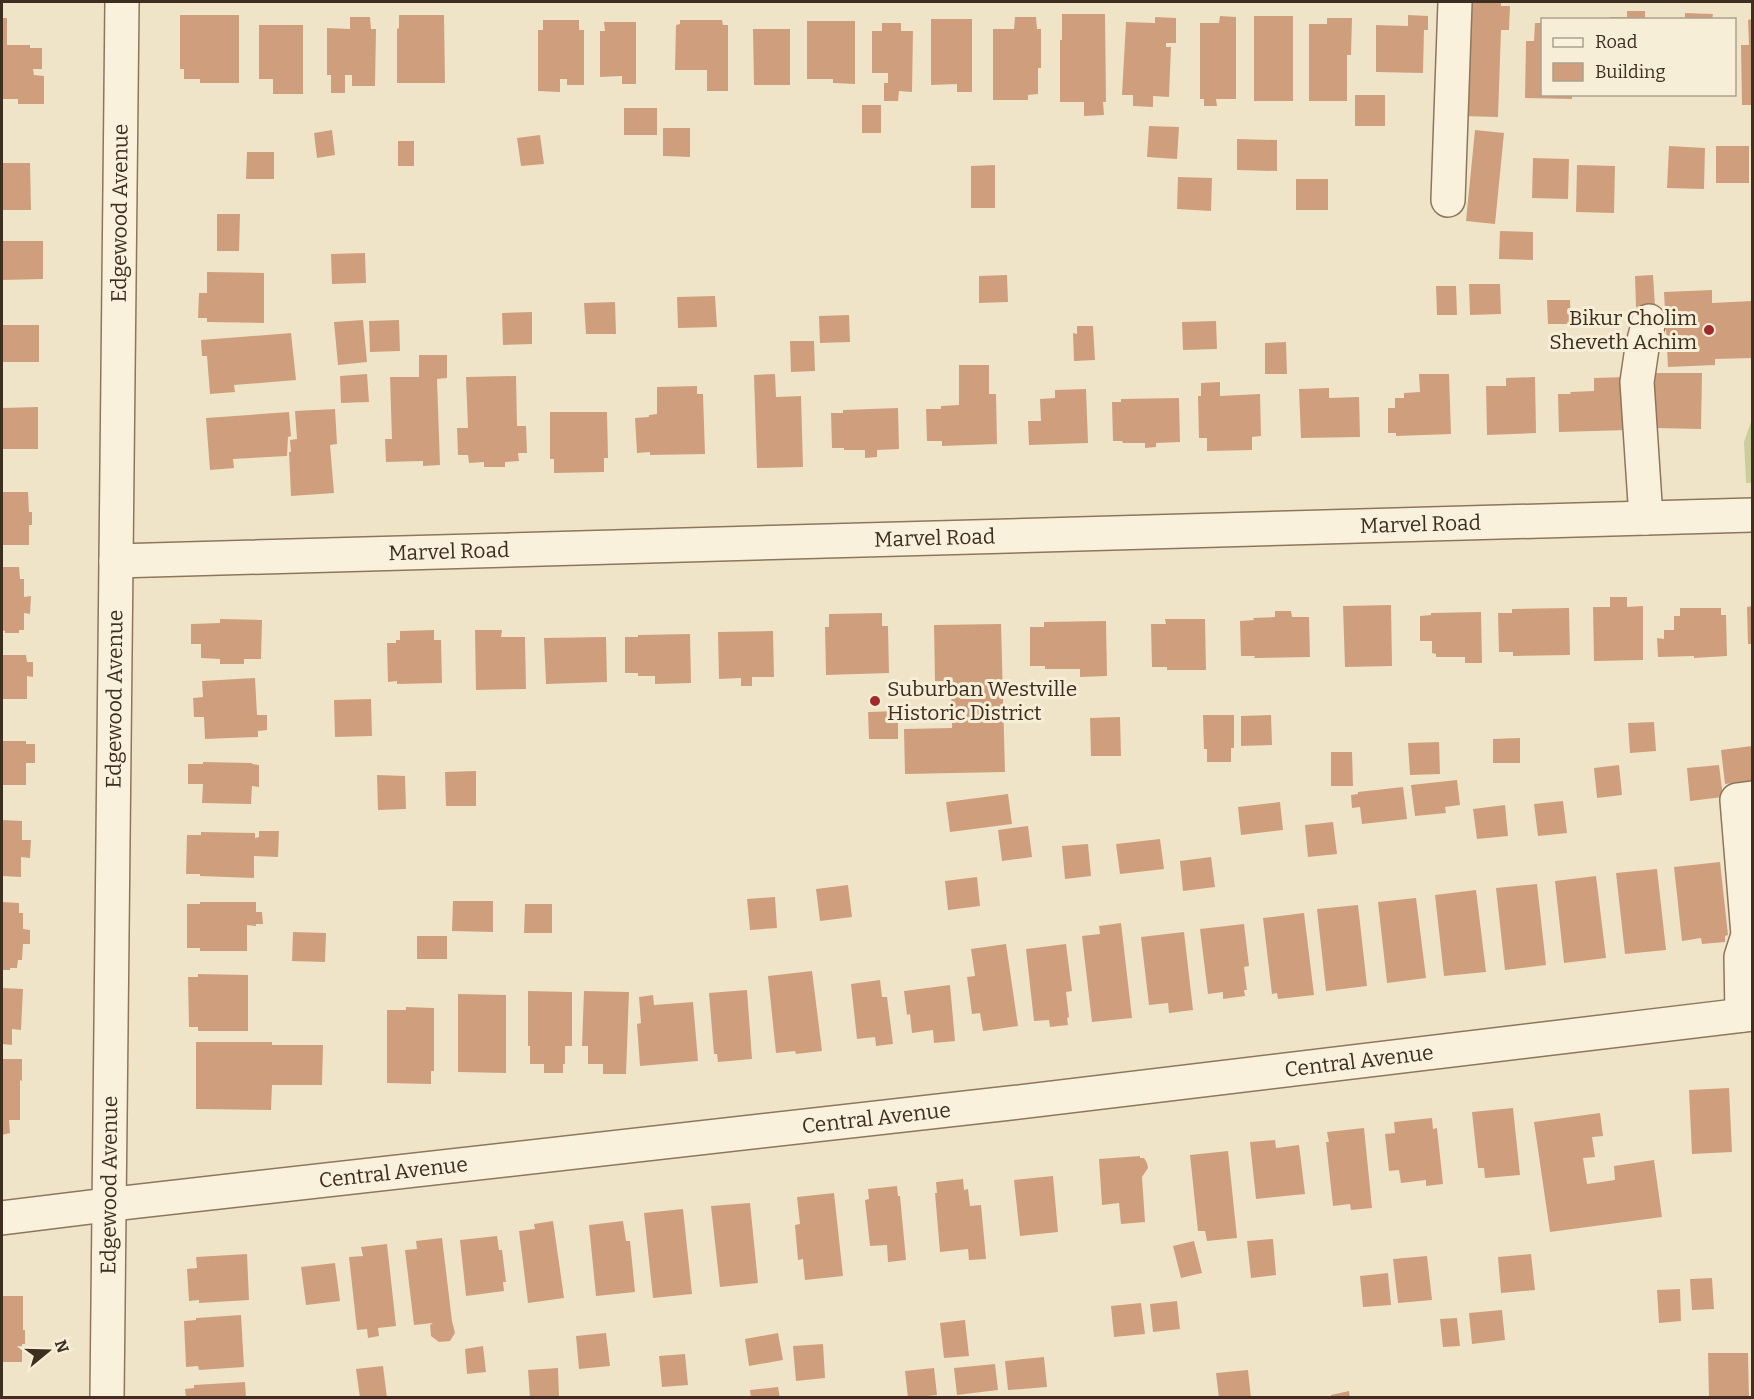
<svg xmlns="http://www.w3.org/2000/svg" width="1754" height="1399" viewBox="0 0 1754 1399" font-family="Bitter,serif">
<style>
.green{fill:#c9cf9b}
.building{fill:#cf9f7d}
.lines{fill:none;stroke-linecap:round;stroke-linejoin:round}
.minor-casing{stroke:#8d765c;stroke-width:36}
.minor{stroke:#faf1dc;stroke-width:33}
.poi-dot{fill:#9e2a2b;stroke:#f7eed8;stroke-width:2}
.labels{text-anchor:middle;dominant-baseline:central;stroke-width:6;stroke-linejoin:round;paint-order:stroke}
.street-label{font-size:21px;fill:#3d2e20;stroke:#f7eed8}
.poi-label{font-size:21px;fill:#3d2e20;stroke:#f7eed8;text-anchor:end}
</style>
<rect width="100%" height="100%" fill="#f0e4c8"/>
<path class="green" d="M1752 419V483H1746L1744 442Z"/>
<path class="building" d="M1463 2 1501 3V6H1510L1509 30H1501L1498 117 1460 116Z
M1627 11H1645V20H1610V17H1627Z
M1685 13 1713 14 1712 20H1685Z
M1062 14H1105L1106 102H1103L1104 115 1084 116V102H1060V40H1062Z
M180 15H239V83H200V79H184V69H180Z
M399 15H444L445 83H397V29L399 28Z
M1408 15 1428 16V30H1424L1423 73 1376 72V25L1408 26Z
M1220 16 1236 17V99H1216L1217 106H1204V99H1200V23H1219Z
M1254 16H1293V101H1254Z
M350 17H370L371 29H376L375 86H352V75H345V93H331V75H327V28L350 29Z
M1015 17H1036L1037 29H1041V68H1038V94L1028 95V100H993V29H1014Z
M1155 17 1176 18V43H1166V47H1171L1169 97 1153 96V107L1133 106V95H1122L1126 22 1155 23Z
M2 18H7V45H30V48H42V69H33L34 75 44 76V104H18V99H2Z
M1327 18H1352L1351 55H1347V101H1309V24H1327Z
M931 19H972V92H957V84L931 85Z
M1752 19V105H1742L1741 45H1749L1748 20Z
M543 20H579V30H584V85H567V79H560V92L538 91V30H543Z
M680 20H722L723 25H728V91H707V70H675L676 25 680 24Z
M807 21H855V84L833 83V79H807Z
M604 22H636V84H622V76L600 77V31H605Z
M882 23H901V31H913L912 92 899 91 898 101H884V83H888V73H872V31H882Z
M1535 23H1542V94H1572V99L1525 98 1526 41H1534Z
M259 25H303V94H273V79H259Z
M753 29H790V85H754Z
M1355 95H1385V126H1355Z
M862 105H881V133H862Z
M624 108H657V135H624Z
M1149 126 1179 127 1177 159 1147 157Z
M663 128H690V157L663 156Z
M332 130 335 155 317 158 314 133Z
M1475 130 1504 133 1495 224 1466 221Z
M540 135 544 164 521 166 517 138Z
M1237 139 1277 140V171L1237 170Z
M398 141H414V166H398Z
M1669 146 1705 148 1704 189 1667 188Z
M1716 146H1749V183H1716Z
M247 152H274V179H246Z
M1533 158 1569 159 1568 199 1532 198Z
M2 163H30L31 210H2Z
M995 165V208H971V166Z
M1577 165 1615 166 1614 213 1576 212Z
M1178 177 1212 178 1211 211 1177 209Z
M1296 179H1328V210H1296Z
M217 214H240L239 251H217Z
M1500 231 1533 232V260L1499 259Z
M2 241H43V279L2 280Z
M365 253 366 283 332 284 331 254Z
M207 272 264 273V323L207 322V318H198L199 293H207Z
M1007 275 1008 302 979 303V276Z
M1653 275 1655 306 1636 307 1635 276Z
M1469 284H1500L1501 314 1470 315Z
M1436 286H1456L1457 315H1437Z
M1712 290V303L1752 301V358L1715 359V365L1668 367 1664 292Z
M715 296 717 327 678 328 677 297Z
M1547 300H1570L1571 324H1548Z
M615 302 616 334H586L584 303Z
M532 312V344L503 345 502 313Z
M849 315 850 342 820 343 819 316Z
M363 320 367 362 338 365 334 322Z
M399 320 400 351 370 352 369 321Z
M1216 321 1217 349 1183 350 1182 322Z
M2 325H39V362H2Z
M1077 326H1093L1095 360 1074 361 1073 333 1077 334Z
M291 333 296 380 234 385 235 392 210 394 207 356H202L201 340Z
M790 341H814L815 371 791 372Z
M1286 342 1287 374H1265V343Z
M419 355H447V378L437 379 440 465 423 466V461L386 462 385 439H392L390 377H419Z
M959 365H989V394H996L997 444 942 446V441H927L926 409H941V406L959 405Z
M1654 373H1702L1701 429 1654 428Z
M367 374 369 402 341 403 340 376Z
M775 374 776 397 801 396 803 467 757 468 754 375Z
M1419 374H1449L1451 434 1396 436V433H1388V408H1395V398H1404V393L1420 392Z
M516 376 517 426H526L527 453H518L519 461 505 462V467H484V462L469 463 468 455H458L457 428H468L466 377Z
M1535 377 1536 433 1487 435 1486 386H1506V378Z
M1627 377 1628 430 1559 432 1558 394H1571L1570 392 1594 391V378Z
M1220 382V396L1260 394 1261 436 1252 437V450L1207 451V438H1199L1198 396H1201V383Z
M697 386V394H703L705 454 650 455V452L637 453 635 418 649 417V415L657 414V387Z
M1329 388V398L1359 397 1360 437 1301 438 1299 389Z
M1086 389 1088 443 1029 445 1028 421H1041L1040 399 1055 398V390Z
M1179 398 1180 442 1156 443V447L1145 448V443H1123L1122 441H1113L1112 402H1121V399Z
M38 407V449H2V408Z
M898 408 899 449 877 450V457L865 458V450H844V448H832L831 413H843V410Z
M335 409 337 444 330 445 334 493 291 496 289 452H291L290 440 297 439 295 411Z
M289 412 291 436 288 437 287 456 233 459 234 468 210 470 206 418Z
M550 412H607L608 458H604V472L554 473V459H550Z
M2 492H28L29 512H32V525H29V545H2Z
M2 567H19L20 579H24V597L31 596 30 614 24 613V630H19V633H5V631L2 630Z
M1610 597H1627V607L1643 606V660L1594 661 1593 607H1610Z
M1391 605 1392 666 1345 667 1343 606Z
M1752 606V644H1748L1747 607Z
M1569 608 1570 655 1513 656V652H1499L1498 613H1512V609Z
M1680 608H1721V615H1726L1727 656 1694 658V656L1658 657 1657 638 1664 639V630H1674V616H1680Z
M1275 611H1291L1292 617H1309L1310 657 1254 658 1255 656H1241L1240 621 1254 620 1253 618 1275 617Z
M1481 612 1482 663H1465V657H1436V654L1432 653V641H1420V616L1431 615V613Z
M882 613V626H888L889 673 826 675 825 627H829V614Z
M220 619 262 620 261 659H244V664H220V659L201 658V644H191V624L220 623Z
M1165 619H1205L1206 670H1167V667H1152L1151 624H1166Z
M1106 621 1107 676 1080 677V669H1045V666H1030V627H1044V622Z
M1001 624 1005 772 905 774 904 729 952 728 951 681H935L934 625Z
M434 630V640H441L442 683 397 684V681L388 682 387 643H396V640H400V631Z
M475 630H502L501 637H525L526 689 476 690Z
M773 631 774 677H752V686H741V678L719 679 718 632Z
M690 634 691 683 655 684V676H638V673H625V637H638V635Z
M606 637 607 682 546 684 544 638Z
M2 655H26L27 662H33V677L27 676V699H2Z
M255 678 257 715H267V730L258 731V737L205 739 204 717H194L193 698 203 697 202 681Z
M371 699 372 736 335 737 334 700Z
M898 711V739H869L868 712Z
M1203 715H1234V748H1231V762H1207V749H1204Z
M1271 715 1272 745 1241 746V716Z
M1120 717 1121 756H1091L1090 718Z
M1654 722 1656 751 1630 753 1628 723Z
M1520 738V763H1493V739Z
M2 741H26V744H35V763H26V785H2Z
M1439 742 1440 774 1410 775 1408 743Z
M1752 746V781L1725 784 1721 750Z
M1331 752H1352L1353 786H1331Z
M203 762 252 763V764L259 765V787L252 786 251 804 202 803 203 784H188V764H203Z
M1619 765 1622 795 1597 798 1594 768Z
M1719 765 1723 797 1690 801 1687 768Z
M476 771V806H446L445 772Z
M377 775 405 776 406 809 378 810Z
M1457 780 1460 805 1445 807 1446 813 1415 816 1411 785Z
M1403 787 1407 819 1362 824 1360 807 1352 808 1351 795 1358 794V792Z
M1008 794 1012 824 950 832 946 802Z
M1563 801 1567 833 1538 836 1534 804Z
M1280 802 1283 830 1241 835 1238 807Z
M1505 805 1508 836 1477 839 1473 809Z
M2 820 22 821V840H31L30 858 21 857V877L2 876Z
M1333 822 1337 854 1308 857 1305 825Z
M1028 826 1032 857 1002 861 998 830Z
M259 831H279L278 857 254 856V878L200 876V874H186L187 835H201V832L255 833V838L259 837Z
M1160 839 1164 869 1120 874 1116 844Z
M1088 844 1091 876 1065 879 1062 846Z
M1211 857 1215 887 1183 891 1180 861Z
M1720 862 1728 935 1725 936V942L1702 944 1701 938 1682 941 1674 867Z
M1657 869 1666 950 1625 954 1616 873Z
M1596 876 1606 958 1564 963 1555 881Z
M977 877 980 906 948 910 945 881Z
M1537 884 1546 965 1505 970 1496 888Z
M848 885 852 917 820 921 816 889Z
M1476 890 1486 972 1444 976 1435 895Z
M775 897 777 928 750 930 747 899Z
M1416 898 1426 978 1387 983 1378 902Z
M453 901H493V932L452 931Z
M2 902 19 903V913H23V929L30 930V944H23L22 960H18L17 968H10V970H2Z
M200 902H256V912H262L263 924H256V926L247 925V951H200V948H187V904H200Z
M525 904H552V933H524Z
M1358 905 1367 986 1326 991 1317 909Z
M1304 913 1314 995 1278 999 1277 993 1272 994 1263 918Z
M1121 923 1132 1018 1092 1022 1082 936 1100 934 1099 926Z
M1244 924 1249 966 1244 967 1247 990H1244L1245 996 1223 999V992L1208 994 1200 929Z
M293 932 326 933 325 962 292 961Z
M1184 932 1193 1010 1169 1013 1168 1003 1149 1005 1141 937Z
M417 936H447V959H417Z
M1006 944 1018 1026 983 1031 980 1013 972 1014 967 977 975 976 971 949Z
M1066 944 1072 991 1066 992 1069 1017 1067 1018 1068 1025 1050 1027 1049 1020 1034 1021 1026 949Z
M812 971 822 1051 796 1054 795 1051 776 1053 768 976Z
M198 974 248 975V1031H198V1027H189L188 977H198Z
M880 980 882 997H887L893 1044 876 1046 875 1037 857 1039 851 984Z
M950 985 955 1041 934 1043 933 1030 912 1033 910 1014 907 1015 904 991Z
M2 988 23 989 21 1030 12 1029V1045L2 1044Z
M747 990 752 1059 718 1062 717 1054H714L709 993Z
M528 991 572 992V1046H565V1064H563V1073H544V1064H530V1046H528Z
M584 991 629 992 626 1074H603V1064H588V1046H582Z
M458 994 506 995V1073L458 1072Z
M653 995 654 1005 693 1002 698 1061 640 1066 637 1024 641 1023 639 997Z
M406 1007 434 1008V1071H431V1084L387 1083V1010H406Z
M196 1042H272V1045H323L322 1085H272L271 1110 196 1109Z
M2 1059H22V1081L20 1080V1120H9L10 1133 2 1135Z
M1729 1088 1732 1152 1692 1154 1689 1090Z
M1513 1108 1520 1175 1485 1178 1484 1168H1478L1472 1112Z
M1600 1113 1603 1136 1592 1137 1595 1157 1583 1158 1587 1184 1615 1180 1614 1166 1654 1160 1662 1217 1550 1232 1534 1122Z
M1432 1118 1433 1129 1437 1128 1443 1184 1426 1186V1180L1401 1183 1399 1170 1389 1171 1385 1134 1395 1133 1394 1122Z
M1364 1128 1372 1208 1351 1210 1350 1204 1333 1206 1326 1142H1329L1327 1132Z
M1275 1140 1276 1148 1299 1145 1305 1194 1256 1199 1250 1142Z
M1228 1151 1237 1238 1207 1241 1205 1231H1198L1190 1155Z
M1140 1156V1158H1144L1147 1163 1148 1168 1142 1177 1145 1222 1121 1224 1119 1203 1102 1205 1099 1159Z
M1053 1176 1058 1232 1020 1236 1014 1180Z
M963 1179 964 1190 968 1189 970 1206 981 1205 986 1259 969 1260 968 1249 940 1252 935 1193H937L936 1182Z
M897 1186 898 1196H900L906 1260 888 1262 887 1245 870 1246 865 1200 869 1199 868 1189Z
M834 1193 843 1276 805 1280 803 1259 798 1260 795 1225 800 1224 797 1197Z
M750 1203 758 1283 720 1287 711 1206Z
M683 1209 692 1294 653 1298 644 1213Z
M553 1221 564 1298 528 1303 519 1231 535 1229 534 1224Z
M623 1221 626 1241H630L635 1292 596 1296 589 1225Z
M497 1236 499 1250H502L506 1282H503L504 1291 466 1296 460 1240Z
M442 1238 452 1321 455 1333 450 1341 439 1342 431 1336 430 1325 433 1323 414 1325 405 1250 417 1249 416 1241Z
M1273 1239 1276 1275 1251 1278 1247 1241Z
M1194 1241 1202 1273 1181 1278 1173 1246Z
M387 1244 396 1326 378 1328 379 1336 368 1338 367 1329 357 1330 349 1257 363 1256 361 1247Z
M247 1254 249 1300 199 1303V1300L189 1301 187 1269 197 1268 196 1257Z
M1531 1254 1535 1290 1501 1293 1498 1257Z
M1427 1256 1432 1300 1398 1303 1393 1259Z
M335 1263 340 1301 306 1305 301 1267Z
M1388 1273 1391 1305 1363 1307 1360 1276Z
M1712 1278 1714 1309 1692 1310 1690 1279Z
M1680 1289 1681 1321 1659 1323 1657 1290Z
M2 1296H23V1330H25V1344H22V1362H2Z
M1177 1301 1180 1329 1153 1332 1150 1304Z
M1141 1303 1145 1334 1114 1337 1111 1306Z
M1502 1310 1505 1340 1472 1344 1469 1313Z
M241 1315 244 1367 199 1370 198 1366 186 1367 184 1321 196 1320V1318Z
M1457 1318 1460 1346 1443 1347 1440 1319Z
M965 1320 969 1356 944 1358 940 1323Z
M606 1333 610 1366 579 1369 576 1336Z
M778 1333 783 1360 749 1366 745 1339Z
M823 1344 825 1378 796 1381 793 1346Z
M483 1346 486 1372 467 1374 465 1349Z
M1708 1353H1748L1749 1398H1709Z
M685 1354 688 1385 662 1387 659 1356Z
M1044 1357 1047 1387 1008 1390 1005 1361Z
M995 1364 998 1390 957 1395 954 1368Z
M383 1366 387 1398H360L356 1369Z
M558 1368 559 1398H530L528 1370Z
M934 1368 937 1395 908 1398 905 1371Z
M1248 1370 1251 1398H1219L1216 1373Z
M245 1382 246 1398H186L185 1389 194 1388V1385Z
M778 1387 780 1398H751L750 1390Z
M1349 1391 1350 1398H1331V1395Z"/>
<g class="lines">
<g class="minor-casing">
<g id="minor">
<path d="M1448 200 1455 2"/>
<path d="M1646 518 1637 382 1642 348 1649 321"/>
<path id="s1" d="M116 561 1752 515"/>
<path d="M1742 1015 1741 957 1748 935 1737 800 1752 798"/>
<path id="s2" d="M2 1218 131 1202 1010 1103 1752 1014"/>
<path id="s3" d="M107 1398 122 2"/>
</g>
</g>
<use href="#minor" class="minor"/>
</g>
<g class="poi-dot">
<circle cx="1709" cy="330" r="6"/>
<circle cx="875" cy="701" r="6"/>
</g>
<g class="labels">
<g class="street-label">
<text stroke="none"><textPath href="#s3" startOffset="1185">Edgewood Avenue</textPath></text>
<text stroke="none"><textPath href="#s1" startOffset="1305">Marvel Road</textPath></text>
<text stroke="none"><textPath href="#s1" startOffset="819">Marvel Road</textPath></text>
<text stroke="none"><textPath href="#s1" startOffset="333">Marvel Road</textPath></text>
<text stroke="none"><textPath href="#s3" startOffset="699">Edgewood Avenue</textPath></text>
<text stroke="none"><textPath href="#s2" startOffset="1366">Central Avenue</textPath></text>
<text stroke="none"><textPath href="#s2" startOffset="880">Central Avenue</textPath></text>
<text stroke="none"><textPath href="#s2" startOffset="394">Central Avenue</textPath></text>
<text stroke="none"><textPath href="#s3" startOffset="213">Edgewood Avenue</textPath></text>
</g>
<g class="poi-label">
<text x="1697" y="318">Bikur Cholim<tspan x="1697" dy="24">Sheveth Achim</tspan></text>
<text x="887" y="689" text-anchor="start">Suburban Westville<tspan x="887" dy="24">Historic District</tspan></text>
</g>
</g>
<rect width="1754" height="1399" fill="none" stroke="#3d2e20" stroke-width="6"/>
<rect x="1541" y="18" width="195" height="78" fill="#f7eed8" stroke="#ada18e" stroke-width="1.5"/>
<rect x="1553" y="38" width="30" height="9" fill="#faf1dc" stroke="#ada18e" stroke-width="1.5"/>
<text x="1595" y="48" font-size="18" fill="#3d2e20">Road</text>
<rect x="1553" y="63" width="30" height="18" fill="#cf9f7d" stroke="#ada18e" stroke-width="1.5"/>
<text x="1595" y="78" font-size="18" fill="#3d2e20">Building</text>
<g transform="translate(48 1351) rotate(71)" stroke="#f7eed8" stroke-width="4.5" paint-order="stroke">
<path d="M0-4.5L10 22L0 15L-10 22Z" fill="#3d2e20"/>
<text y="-9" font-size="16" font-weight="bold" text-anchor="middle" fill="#3d2e20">N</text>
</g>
</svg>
